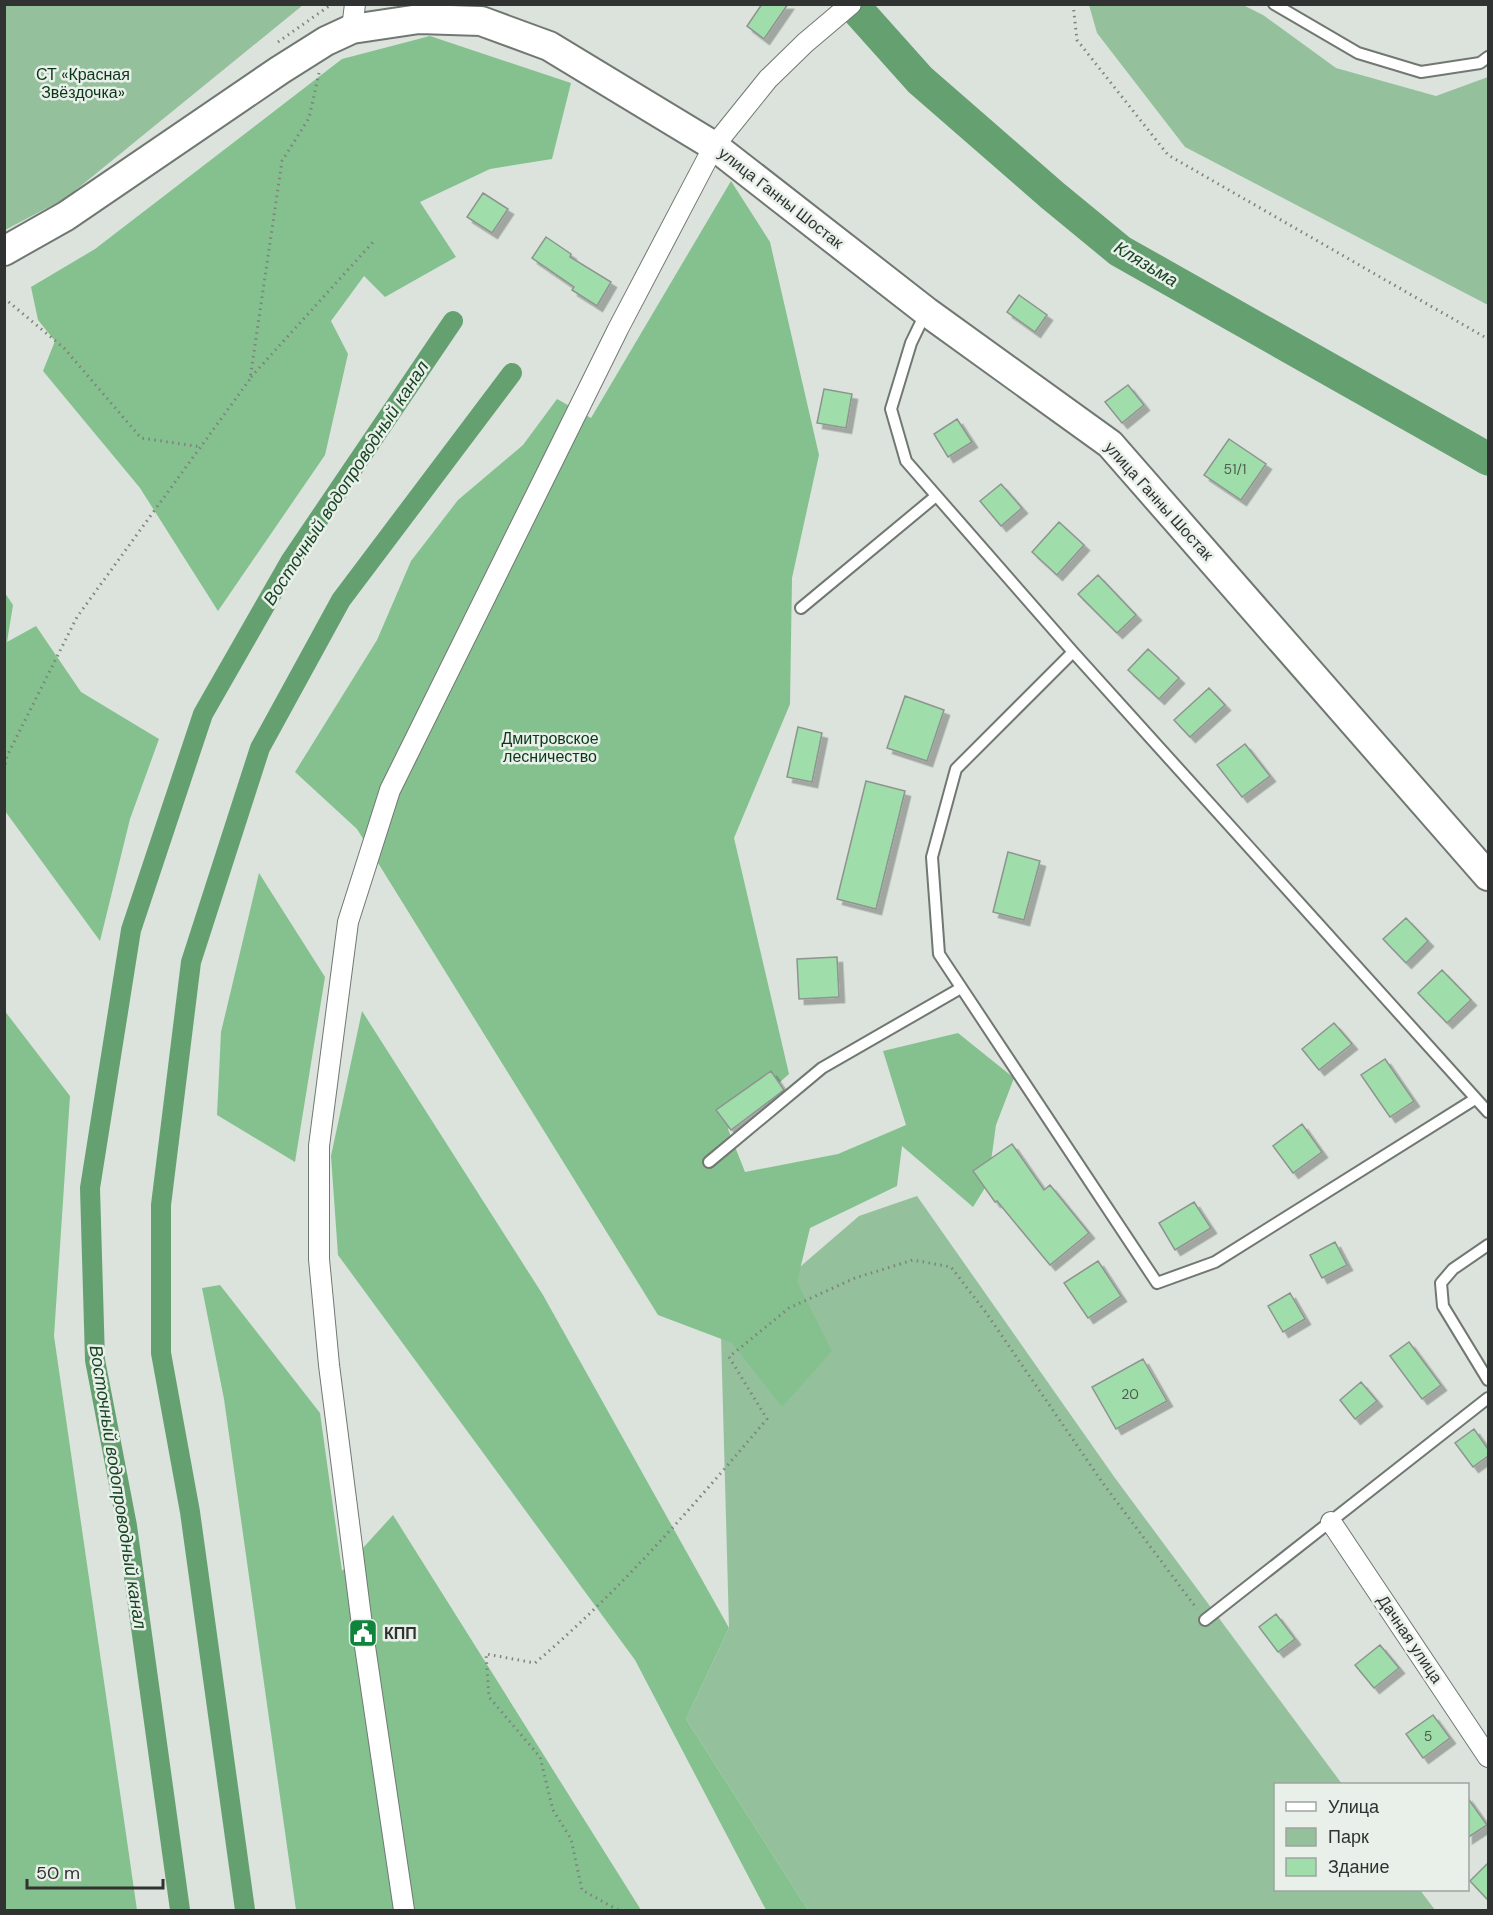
<svg xmlns="http://www.w3.org/2000/svg" width="1493" height="1915" viewBox="0 0 1493 1915" font-family="'DM Sans',sans-serif">
<style>
.green{fill:#94c19c}
.forest{fill:#84c18f}
.lines{fill:none;stroke-linecap:round;stroke-linejoin:round}
.canal{stroke:#65a071;stroke-width:20}
.river{stroke:#65a071;stroke-width:33}
.building{fill:#9fddaa;stroke:#8e948f;stroke-width:1.5;filter:url(#shadow)}
.lane-casing{stroke:#717872;stroke-width:14}
.street-casing{stroke:#717872;stroke-width:22}
.secondary-casing{stroke:#717872;stroke-width:32}
.path{stroke:#7d837e;stroke-width:3;stroke-dasharray:1.5 4.5;stroke-linecap:butt}
.lane{stroke:#fff;stroke-width:10}
.street{stroke:#fff;stroke-width:20}
.secondary{stroke:#fff;stroke-width:28}
.labels{text-anchor:middle;dominant-baseline:central;stroke-width:5;stroke-linejoin:round;paint-order:stroke}
.number-label{font-size:14px;fill:#4c5e4f}
.park-label{font-size:16px;fill:#093718;stroke:#e8f0e9}
.street-label{font-size:16px;fill:#303331;stroke:#e8f0e9}
.poi-label{font-size:16px;font-weight:bold;fill:#303331;stroke:#e8f0e9;text-anchor:start}
.water-label{font-size:18px;font-style:italic;fill:#184424;stroke:#e8f0e9}
</style>
<defs>
<filter id="shadow"><feDropShadow dx="5.5" dy="5.5" stdDeviation="0" flood-color="#0004"/></filter>
</defs>
<rect width="100%" height="100%" fill="#dbe3dc"/>
<path class="green" d="M5 4H303V5L66 198 5 230Z
M1089 5H1243L1263 15 1336 68 1436 96 1488 77V305L1185 147 1097 33Z
M917 1196 1115 1478 1342 1784H1276V1890H1420L1435 1910H808L686 1719 729 1628 721 1335 859 1216Z"/>
<path class="forest" d="M430 36 571 83 552 159 490 169 420 202 456 257 385 297 364 276 331 321 348 354 325 455 218 611 140 488 43 371 55 341 38 320 31 287 95 249 342 59Z
M731 181 770 242 819 455 792 578 790 704 734 838 789 1074 728 1129 745 1172 838 1154 906 1125 883 1051 958 1033 1014 1078 996 1125 988 1183 973 1207 902 1146 897 1186 810 1228 797 1282 832 1351 782 1407 732 1343 658 1315 357 829 295 772 377 640 411 561 458 500 523 445 557 399 591 418Z
M5 593 13 605 7 642 36 626 81 692 159 739 130 819 100 941 5 811Z
M259 873 325 977 295 1162 217 1115 221 1032Z
M4 1010 70 1096 54 1336 137 1910H5Z
M362 1011 543 1295 729 1628 686 1719 808 1910H766L635 1660 338 1255 331 1156Z
M220 1285 320 1413 342 1571 393 1515 641 1910H296L224 1399 202 1288Z"/>
<g class="lines">
<path class="canal" d="M180 1910 127 1526 95 1360 90 1188 131 930 203 714 291 560 453 321
M245 1910 190 1512 161 1353V1205L191 962 260 748 341 600 512 373"/>
<path class="river" d="M852 4 920 80 1052 195 1120 251 1488 459"/>
</g>
<path class="building" d="M762 4H788L764 39 747 26Z
M483 193 508 209 492 233 467 217Z
M546 237 571 254 570 257 611 282 597 306 572 290 574 287 532 258Z
M1019 295 1047 315 1035 332 1007 312Z
M1128 385 1144 405 1122 423 1105 402Z
M824 389 852 394 846 428 817 423Z
M957 419 972 442 948 457 934 434Z
M1229 439 1266 464 1241 500 1204 475Z
M1001 484 1022 508 1001 526 980 501Z
M1059 522 1084 545 1057 575 1032 552Z
M1098 575 1136 615 1117 633 1078 594Z
M1148 649 1179 678 1159 699 1128 670Z
M1209 688 1225 705 1190 737 1174 720Z
M905 696 944 710 927 761 887 748Z
M798 727 822 733 812 782 787 777Z
M1245 744 1270 776 1242 797 1217 765Z
M866 781 905 791 876 909 837 899Z
M1008 852 1040 861 1024 920 993 912Z
M1406 918 1428 941 1406 963 1383 939Z
M837 957 839 997 799 999 797 959Z
M1442 970 1471 1000 1447 1023 1418 993Z
M1334 1023 1352 1044 1319 1070 1302 1049Z
M1385 1059 1414 1101 1390 1117 1361 1075Z
M771 1071 784 1090 731 1130 716 1110Z
M1302 1124 1322 1152 1293 1173 1273 1146Z
M1012 1144 1044 1190 1050 1185 1089 1233 1050 1265 997 1201 995 1202 973 1171Z
M1194 1202 1211 1228 1175 1250 1159 1223Z
M1335 1242 1347 1265 1322 1278 1310 1255Z
M1098 1261 1121 1296 1088 1318 1064 1283Z
M1290 1293 1305 1319 1283 1332 1268 1306Z
M1409 1342 1441 1385 1422 1399 1390 1356Z
M1143 1359 1167 1401 1116 1429 1092 1387Z
M1361 1382 1377 1401 1355 1419 1340 1400Z
M1474 1429 1488 1449V1456L1473 1467 1455 1443Z
M1276 1614 1295 1639 1278 1652 1259 1627Z
M1380 1645 1399 1668 1374 1688 1355 1665Z
M1433 1715 1450 1738 1423 1758 1406 1734Z
M1467 1797 1487 1825 1467 1838Z
M1488 1863V1900L1470 1881Z"/>
<g class="lines">
<g class="lane-casing">
<path id="lane" d="M1274 4 1358 53 1421 72 1480 63 1488 57
M925 314 911 343 891 409 906 461 1073 652 1488 1112
M801 608 936 496
M1073 652 956 769 932 857 939 954 1157 1283 1215 1262 1475 1099
M709 1162 822 1068 961 988
M1488 1245 1453 1269 1441 1283 1443 1306 1488 1380
M1205 1620 1488 1398"/>
</g>
<g class="street-casing">
<path id="street" d="M352 29 355 4
M1331 1522 1488 1757
M404 1910 363 1633 329 1365 319 1259V1146L348 922 390 790 618 329 714 146 768 79 805 43 851 4"/>
</g>
<g class="secondary-casing">
<path id="secondary" d="M4 251 66 216 280 70 326 41 352 29 419 19 481 21 549 46 714 146 927 312 1110 444 1488 876"/>
</g>
<path class="path" d="M1073 4 1077 40 1168 155 1488 339
M278 42 332 4
M4 298 64 348 141 438 202 447
M251 377 374 241
M4 770 7 756 77 617 250 379 282 161 309 118 319 73
M618 1910 582 1890 571 1839 553 1810 540 1757 489 1697 486 1654 535 1663C620 1591 695 1504 767 1419L729 1357 789 1308 855 1278 913 1260 951 1267 987 1314 1102 1482 1197 1609"/>
<use href="#lane" class="lane"/>
<use href="#street" class="street"/>
<use href="#secondary" class="secondary"/>
</g>
<defs>
<g id="civic-square" transform="scale(1.5)"><rect x="-9" y="-9" width="18" height="18" rx="4" fill="#10843c" stroke="#e8f0e9"/><path d="M-.6-6.5H3V-4.5H.6V-3L4-1V1h2V6H-6V1h2V-1L-.6-3ZM-1.2 2.5V6h2.4V2.5Z" fill="#fff"/></g>
</defs>
<g fill-rule="evenodd">
<use href="#civic-square" x="363" y="1633"/>
</g>
<g class="labels">
<g class="number-label">
<text x="1235" y="469">51/1</text>
<text x="1130" y="1394">20</text>
<text x="1428" y="1736">5</text>
</g>
<g class="park-label">
<text x="83" y="74">СТ «Красная<tspan x="83" dy="18">Звёздочка»</tspan></text>
<text x="550" y="738">Дмитровское<tspan x="550" dy="18">лесничество</tspan></text>
</g>
<g class="street-label">
<text transform="translate(781 198) rotate(38)">улица Ганны Шостак</text>
<text transform="translate(1159 501) rotate(48)">улица Ганны Шостак</text>
<text transform="translate(1410 1639) rotate(56)">Дачная улица</text>
</g>
<g class="poi-label">
<text x="384" y="1633">КПП</text>
</g>
<g class="water-label">
<text transform="translate(1146 264) rotate(31)">Клязьма</text>
<text transform="translate(346 483) rotate(-57)">Восточный водопроводный канал</text>
<text transform="translate(118 1487) rotate(81)">Восточный водопроводный канал</text>
</g>
</g>
<rect width="1493" height="1915" fill="none" stroke="#303331" stroke-width="12"/>
<rect x="1274" y="1783" width="195" height="108" fill="#e8f0e9" stroke="#9ea49f" stroke-width="1.5"/>
<rect x="1286" y="1802" width="30" height="9" fill="#ffffff" stroke="#9ea49f" stroke-width="1.5"/>
<text x="1328" y="1813" font-size="18" fill="#303331">Улица</text>
<rect x="1286" y="1828" width="30" height="18" fill="#94c19c" stroke="#9ea49f" stroke-width="1.5"/>
<text x="1328" y="1843" font-size="18" fill="#303331">Парк</text>
<rect x="1286" y="1858" width="30" height="18" fill="#9fddaa" stroke="#9ea49f" stroke-width="1.5"/>
<text x="1328" y="1873" font-size="18" fill="#303331">Здание</text>
<path d="M27 1879v9h136v-9" fill="none" stroke="#303331" stroke-width="3"/>
<text x="36" y="1879" font-size="18" fill="#303331" stroke="#e8f0e9" stroke-width="4.5" paint-order="stroke">50 m</text>
</svg>
